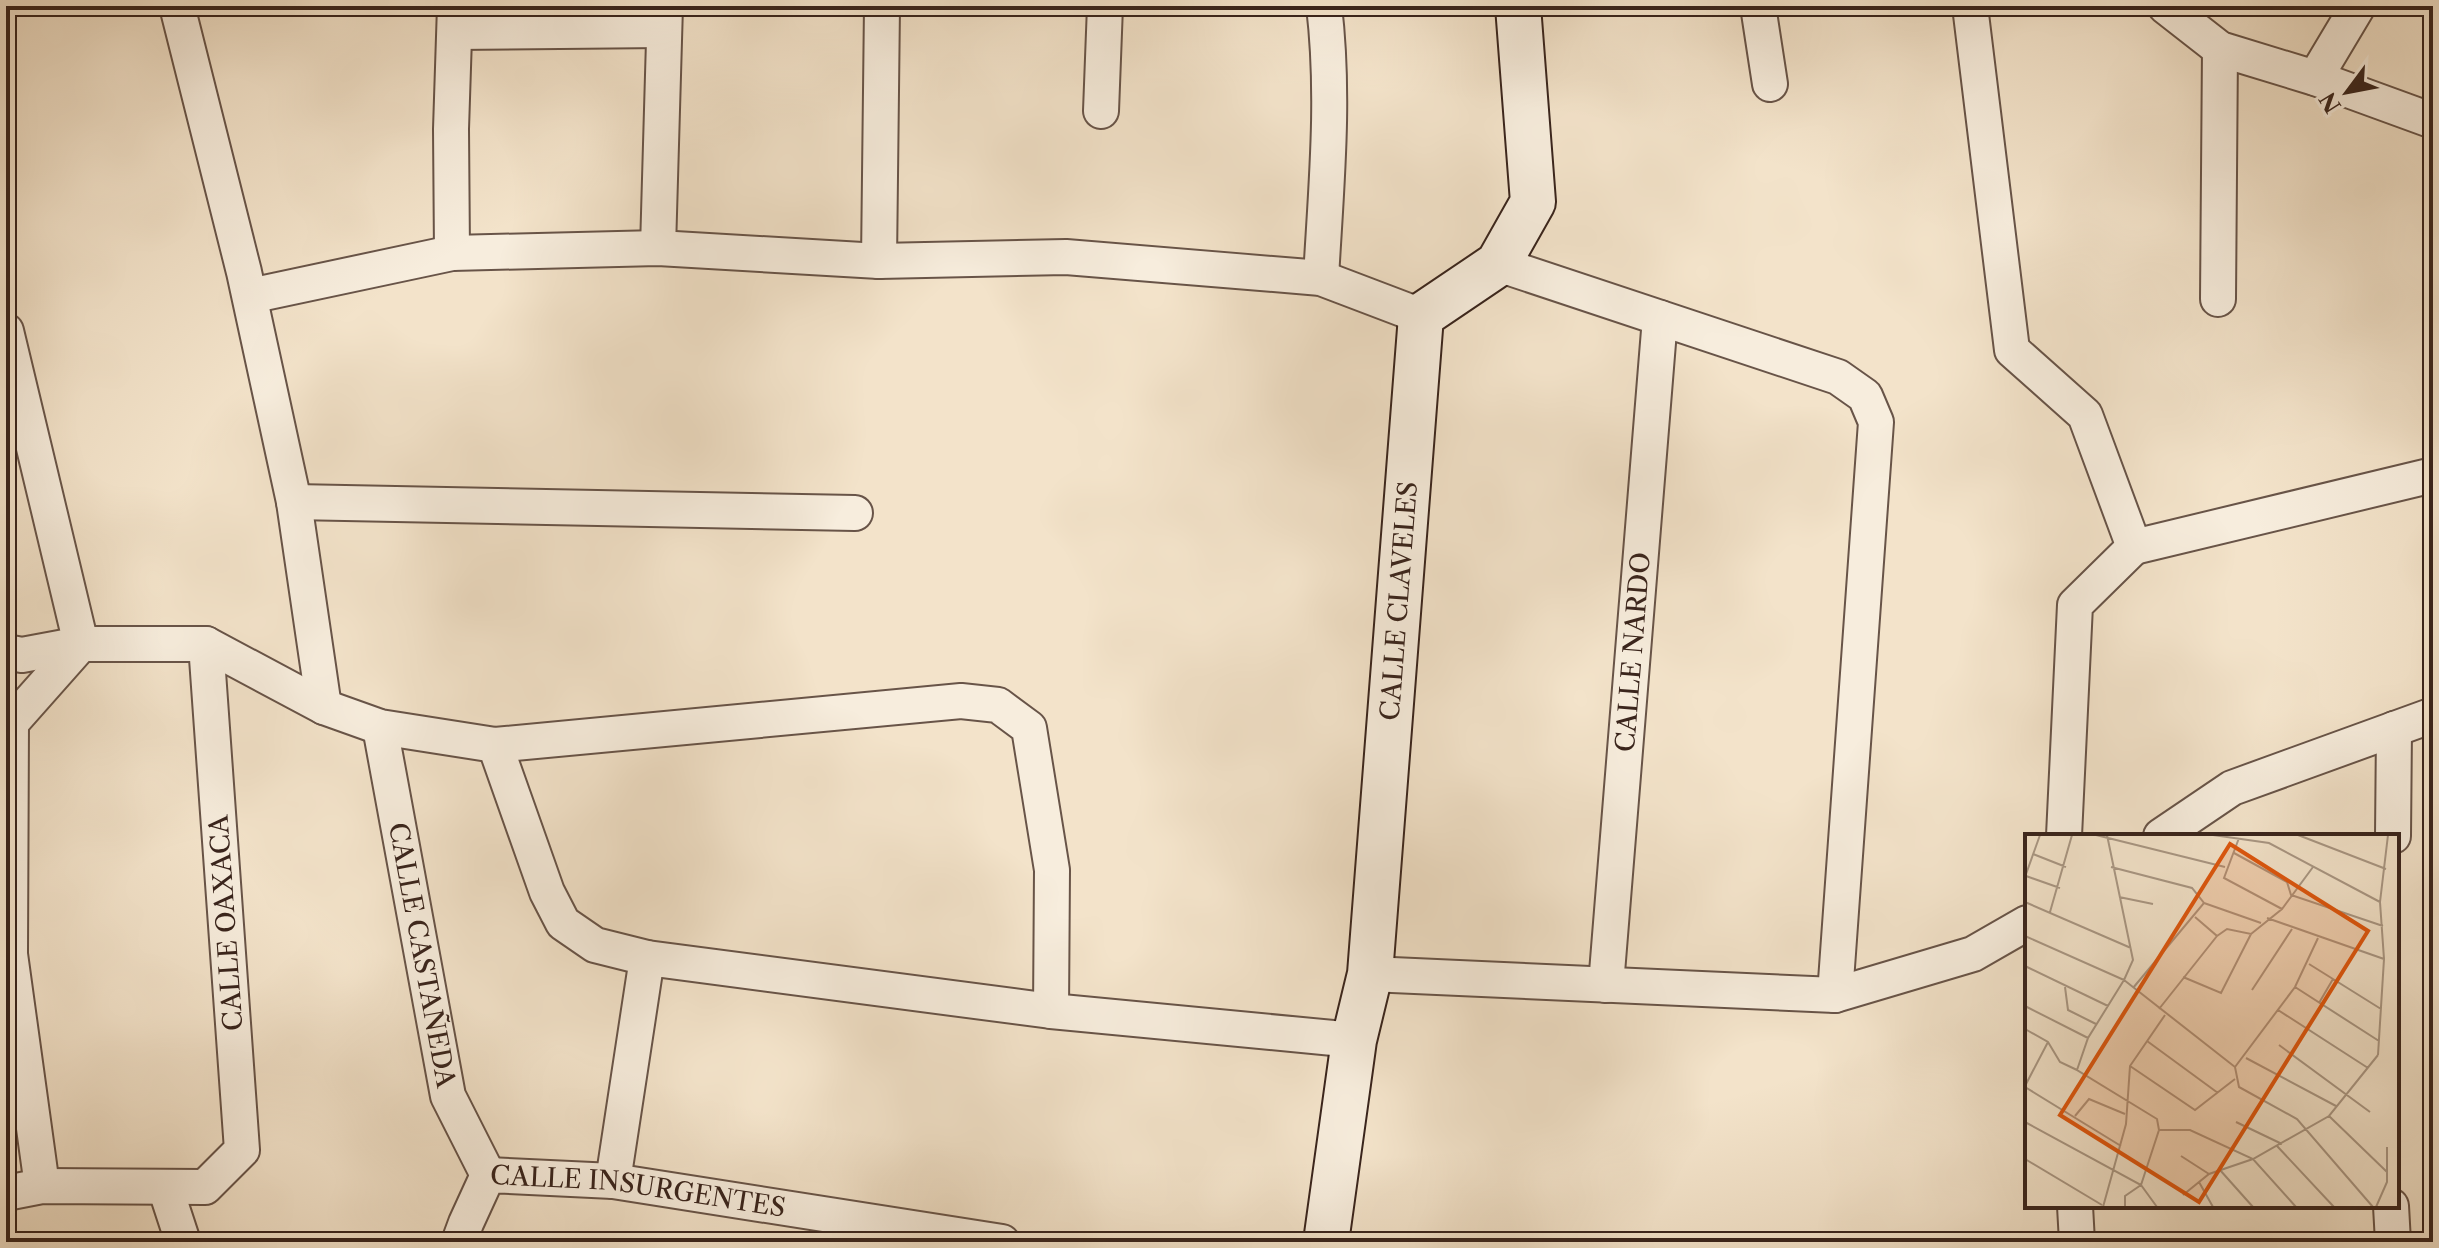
<svg xmlns="http://www.w3.org/2000/svg" width="2439" height="1248" viewBox="0 0 2439 1248" font-family="'Libre Caslon Text',serif">
<style>
.lines{fill:none;stroke-linecap:round;stroke-linejoin:round}
.street-casing{stroke:#685448;stroke-width:38}
.secondary-casing{stroke:#39241c;stroke-width:48}
.street{stroke:#f7eddd;stroke-width:34}
.secondary{stroke:#f7eddd;stroke-width:44}
.labels{text-anchor:middle;dominant-baseline:central;stroke-width:6;stroke-linejoin:round;paint-order:stroke}
.street-label{font-size:26px;fill:#39241c;stroke:#f7eddd}
.inset-road{fill:none;stroke:#a99784;stroke-width:2}
.view{fill:#df560d;fill-opacity:0.15;stroke:#df560d;stroke-width:4}
.inset-edge{fill:none;stroke:#39241c;stroke-width:4}
</style>
<rect width="100%" height="100%" fill="#f3e3ca"/>
<filter id="stains"><feTurbulence type="fractalNoise" baseFrequency=".0025" numOctaves="4"/><feColorMatrix values="0 0 0 0 .2 0 0 0 0 .09 0 0 0 0 .02 0 0 0 .5 -.17"/></filter>
<radialGradient id="worn" r=".72"><stop offset=".6" stop-color="#630" stop-opacity="0"/><stop offset="1" stop-color="#630" stop-opacity=".3"/></radialGradient>
<g class="lines">
<g class="street-casing">
<g id="street">
<path d="M177 6 244 272 294 502 324 707"/>
<path d="M1758 6 1770 84"/>
<path d="M1970 6 2012 350 2085 415 2134 547"/>
<path d="M2165 6 2220 49 2315 78 2433 121"/>
<path d="M455 32 664 30"/>
<path d="M2315 78 2358 6"/>
<path d="M1101 111 1105 6"/>
<path d="M658 248 665 6"/>
<path d="M452 253 451 129 455 6"/>
<path d="M879 261 882 6"/>
<path d="M1498 264 1838 377 1865 396 1876 422 1835 995"/>
<path d="M1321 278C1326 188 1335 97 1324 6"/>
<path d="M250 296 452 253 658 248 879 261 1066 257 1321 278 1421 316"/>
<path d="M2218 299 2220 49"/>
<path d="M6 331 81 644 11 723 10 954 42 1186"/>
<path d="M294 502 855 513"/>
<path d="M2134 547 2433 475"/>
<path d="M6 652 22 655 81 644H206L324 707 380 727 495 745 547 892 563 923 595 945 647 958"/>
<path id="s1" d="M380 727 448 1096 488 1175"/>
<path d="M495 745 961 701 998 705 1029 728 1052 870 1051 1011"/>
<path d="M2064 836 2075 605 2134 547"/>
<path d="M2161 836 2232 788 2433 715"/>
<path d="M2393 836 2394 729"/>
<path d="M1370 974 1835 995 1973 954 2027 923"/>
<path id="s2" d="M1606 985 1660 318"/>
<path d="M613 1181 647 958 1051 1011 1354 1040"/>
<path d="M165 1187 183 1242"/>
<path d="M6 1193 42 1186 205 1187 242 1150 206 644"/>
<path d="M2075 1206 2077 1242"/>
<path d="M2391 1206 2393 1242"/>
<path id="s3" d="M459 1242 466 1223 488 1175 613 1181 1002 1242"/>
</g>
</g>
<g class="secondary-casing">
<g id="secondary">
<path id="s4" d="M1326 1242 1354 1040 1370 974 1421 316 1498 264 1533 202 1518 6"/>
</g>
</g>
<use href="#street" class="street"/>
<use href="#secondary" class="secondary"/>
</g>
<g class="labels">
<g class="street-label">
<text stroke="none"><textPath href="#s4" startOffset="646">CALLE CLAVELES</textPath></text>
<text stroke="none"><textPath href="#s2" startOffset="334">CALLE NARDO</textPath></text>
<text transform="translate(226 923) rotate(-94)">CALLE OAXACA</text>
<text stroke="none"><textPath href="#s1" startOffset="232">CALLE CASTAÑEDA</textPath></text>
<text stroke="none"><textPath href="#s3" startOffset="224">CALLE INSURGENTES</textPath></text>
</g>
</g>
<g transform="translate(2025 834)">
<rect width="374" height="374" fill="#f3e3ca"/>
<path class="inset-road" d="M71 1 200 33M82 1 108 126 99 146 210 233 214 253 272 285 348 373M188 1 244 9 355 68M273 1 361 35M214 4 199 44 257 75M209 19 262 48 266 61 358 92M8 20 41 33M86 33 167 54 179 69 108 154M1 42 35 54M0 43 15 1M94 63 128 70M0 68 106 114M179 69 236 89M25 78 47 1M242 84 359 125M0 102 99 146 63 204 52 236 132 285 134 296M192 102 202 95 226 100 257 75 288 33M284 130 356 175M0 132 83 172M158 143 196 159 226 100M40 153 43 176 71 190M270 153 354 207M227 156 267 95M294 169 308 145M0 172 63 204M134 175 192 102 170 83M253 176 343 234M0 195 23 208 35 228 52 236M122 207 193 259M254 211 345 278M353 221 359 125 355 68 363 1M221 224 311 272M105 232 170 276 210 245M210 233 270 153 293 104M0 252 23 208M0 253 96 312M50 282 64 265 100 280M304 282 362 338M0 288 116 351 132 373M211 288 257 310M134 296H165L228 325 271 373M252 312 309 373M156 322 184 340M0 325 77 371M195 336 228 373M174 348 188 373M116 351 134 296M158 361 184 340 228 325 304 282 353 221M78 373 101 290 105 232 140 181M100 373V362L116 351M351 373 362 348V313"/>
<path class="view" d="M205 10 343 97 174 368 35 281Z"/>
<rect width="374" height="374" class="inset-edge"/>
</g>
<rect width="2439" height="1248" fill="none" stroke="#f3e3ca" stroke-width="32"/>
<rect x="8" y="8" width="2423" height="1232" fill="none" stroke="#39241c" stroke-width="4"/>
<rect x="16" y="16" width="2407" height="1216" fill="none" stroke="#39241c" stroke-width="2"/>
<g transform="translate(2347 92) rotate(238)" stroke="#f7eddd" stroke-width="6" paint-order="stroke">
<path d="M0-6L14 30L0 20L-14 30Z" fill="#39241c"/>
<text y="-12" font-size="22" font-weight="bold" text-anchor="middle" fill="#39241c">N</text>
</g>
<rect width="100%" height="100%" filter="url(#stains)"/>
<rect width="100%" height="100%" fill="url(#worn)"/>
</svg>
